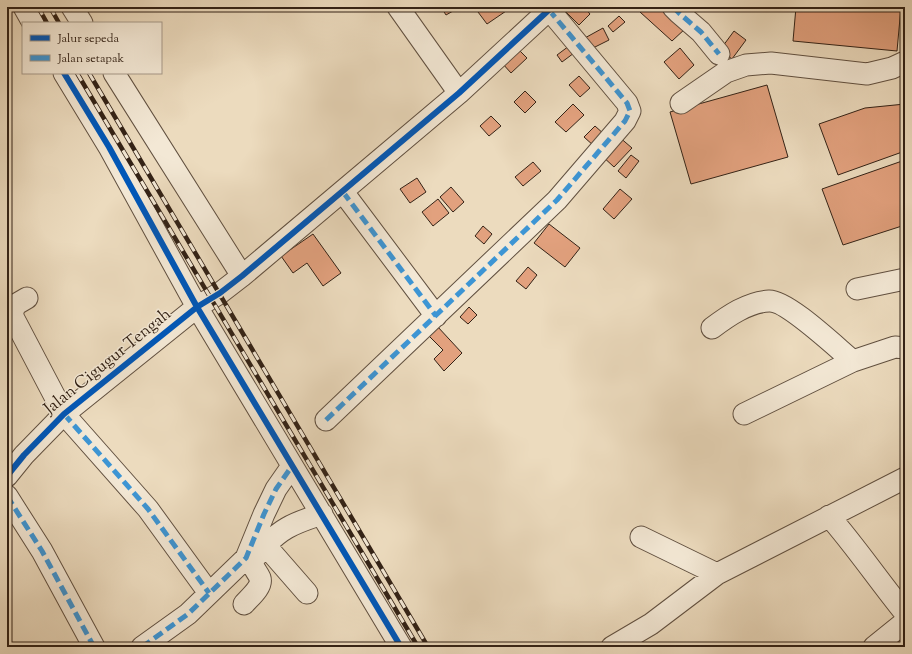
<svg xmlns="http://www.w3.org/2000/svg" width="912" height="654" viewBox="0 0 912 654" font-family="'Sorts Mill Goudy',serif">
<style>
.building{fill:#e2a17e;stroke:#332216}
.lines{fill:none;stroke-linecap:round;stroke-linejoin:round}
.minor-casing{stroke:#615040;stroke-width:23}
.minor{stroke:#f3e8d5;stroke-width:21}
.rail-casing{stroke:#332216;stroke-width:4.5}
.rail{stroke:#f3e8d5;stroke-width:3;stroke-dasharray:9;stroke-linecap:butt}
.quiet{stroke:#3d95d4;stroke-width:5;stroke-dasharray:10 5;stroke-linecap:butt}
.cycleway-casing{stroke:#f3e8d5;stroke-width:8}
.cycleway{stroke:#0057b8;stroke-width:6}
.labels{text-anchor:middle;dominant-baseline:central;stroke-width:3;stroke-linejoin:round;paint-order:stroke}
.street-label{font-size:17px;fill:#332216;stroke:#f3e8d5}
</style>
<rect width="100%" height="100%" fill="#ecdbbe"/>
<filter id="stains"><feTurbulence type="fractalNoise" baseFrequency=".005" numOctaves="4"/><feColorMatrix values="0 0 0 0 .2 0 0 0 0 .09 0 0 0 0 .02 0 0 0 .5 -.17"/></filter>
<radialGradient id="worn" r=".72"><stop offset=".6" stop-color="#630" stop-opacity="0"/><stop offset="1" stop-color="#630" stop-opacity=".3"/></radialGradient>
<path class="building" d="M441 7H460L446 15Z
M477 7H512L487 24 475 8Z
M569 7H584L590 14 579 25 565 11Z
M646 7H666L686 28 672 41 640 12Z
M796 7H901L897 51 793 41Z
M619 16 625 22 613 32 608 26Z
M603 28 609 40 589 50 583 39Z
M734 31 746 40 732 59 720 50Z
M573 43 578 50 562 62 557 55Z
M517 48 527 58 511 73 502 63Z
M680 48 694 65 679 79 664 62Z
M579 76 590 88 580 97 569 85Z
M767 85 788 157 691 184 670 112Z
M525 91 536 102 525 113 514 102Z
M573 104 584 115 566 132 555 122Z
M905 104V151L838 175 819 124 865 108Z
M491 116 501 126 489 136 480 126Z
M595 126 605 135 594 146 584 137Z
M618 136 632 148 614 167 601 155Z
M631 155 639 161 626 178 618 171Z
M905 160V225L843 245 822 189Z
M533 162 541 171 523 186 515 177Z
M417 178 426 192 410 203 400 189Z
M451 187 464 202 453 212 440 197Z
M620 189 632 199 614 219 603 209Z
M438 199 449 213 433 226 422 212Z
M549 224 580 248 565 267 534 243Z
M483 226 492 234 484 244 475 236Z
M313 234 341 273 323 286 307 263 293 273 281 256Z
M528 267 537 275 526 289 516 281Z
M469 307 477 315 468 324 460 317Z
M437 326 462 353 444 371 434 359 443 350 428 335Z"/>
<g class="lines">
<g class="minor-casing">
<path id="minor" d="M24 7 33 23
M72 7 82 23
M398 7 459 93
M673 7 679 13 701 32 719 54
M64 73 109 147 197 307 401 647
M114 73 242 276
M681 103 726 72 746 65 771 63 867 74 892 68 905 62
M343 192 436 316
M857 289 905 279
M27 298 15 305 12 315 64 414 148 509 209 593
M712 328C728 316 748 302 769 301 787 300 837 348 853 361
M744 414 853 361 895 347 905 348
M326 420 557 200 625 121 630 111 627 103 547 7
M7 476 24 455 64 414 197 307 220 293 242 276 459 93 552 7
M7 496 42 551 94 647
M829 516C856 547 879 581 905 613
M641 537 717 574
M266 546 307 593
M244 604C249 598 263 587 260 578 257 571 253 569 252 561 262 549 273 536 287 528 297 522 310 518 322 514
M142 647 188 614 246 558 264 514 276 489 292 466
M612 647 651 624 717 574 905 478
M874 647 905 622"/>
</g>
<use href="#minor" class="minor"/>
<g class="rail-casing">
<path id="rail" d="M38 7 47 23
M50 7 59 23
M77 73 418 647
M89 73 428 647"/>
</g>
<use href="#rail" class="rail"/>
<path class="quiet" d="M673 7 679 13 701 32 719 54
M343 192 436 316
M64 414 148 509 209 593
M326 420 557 200 625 121 630 111 627 103 549 10
M7 496 42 551 94 647
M142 647 188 614 246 558 264 514 276 489 292 466"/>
<g class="cycleway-casing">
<path id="cycleway" d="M64 73 109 147 197 307 401 647
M7 476 24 455 64 414 197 307 220 293 242 276 459 93 552 7"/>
</g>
<use href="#cycleway" class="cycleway"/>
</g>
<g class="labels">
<g class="street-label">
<text transform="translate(108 362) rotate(-39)">Jalan Cigugur Tengah</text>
</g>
</g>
<rect width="912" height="654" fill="none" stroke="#ecdbbe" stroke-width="24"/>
<rect x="8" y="8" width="896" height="638" fill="none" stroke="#332216" stroke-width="2"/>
<rect x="12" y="12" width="888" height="630" fill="none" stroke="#332216"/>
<rect x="22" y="22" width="140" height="52" fill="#f3e8d5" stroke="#a69989"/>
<rect x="30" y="35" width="20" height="6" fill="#0057b8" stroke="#a69989"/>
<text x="58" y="42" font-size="12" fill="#332216">Jalur sepeda</text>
<rect x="30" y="55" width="20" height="6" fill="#3d95d4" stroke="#a69989"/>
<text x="58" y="62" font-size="12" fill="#332216">Jalan setapak</text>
<rect width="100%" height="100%" filter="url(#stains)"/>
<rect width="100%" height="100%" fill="url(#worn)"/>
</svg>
